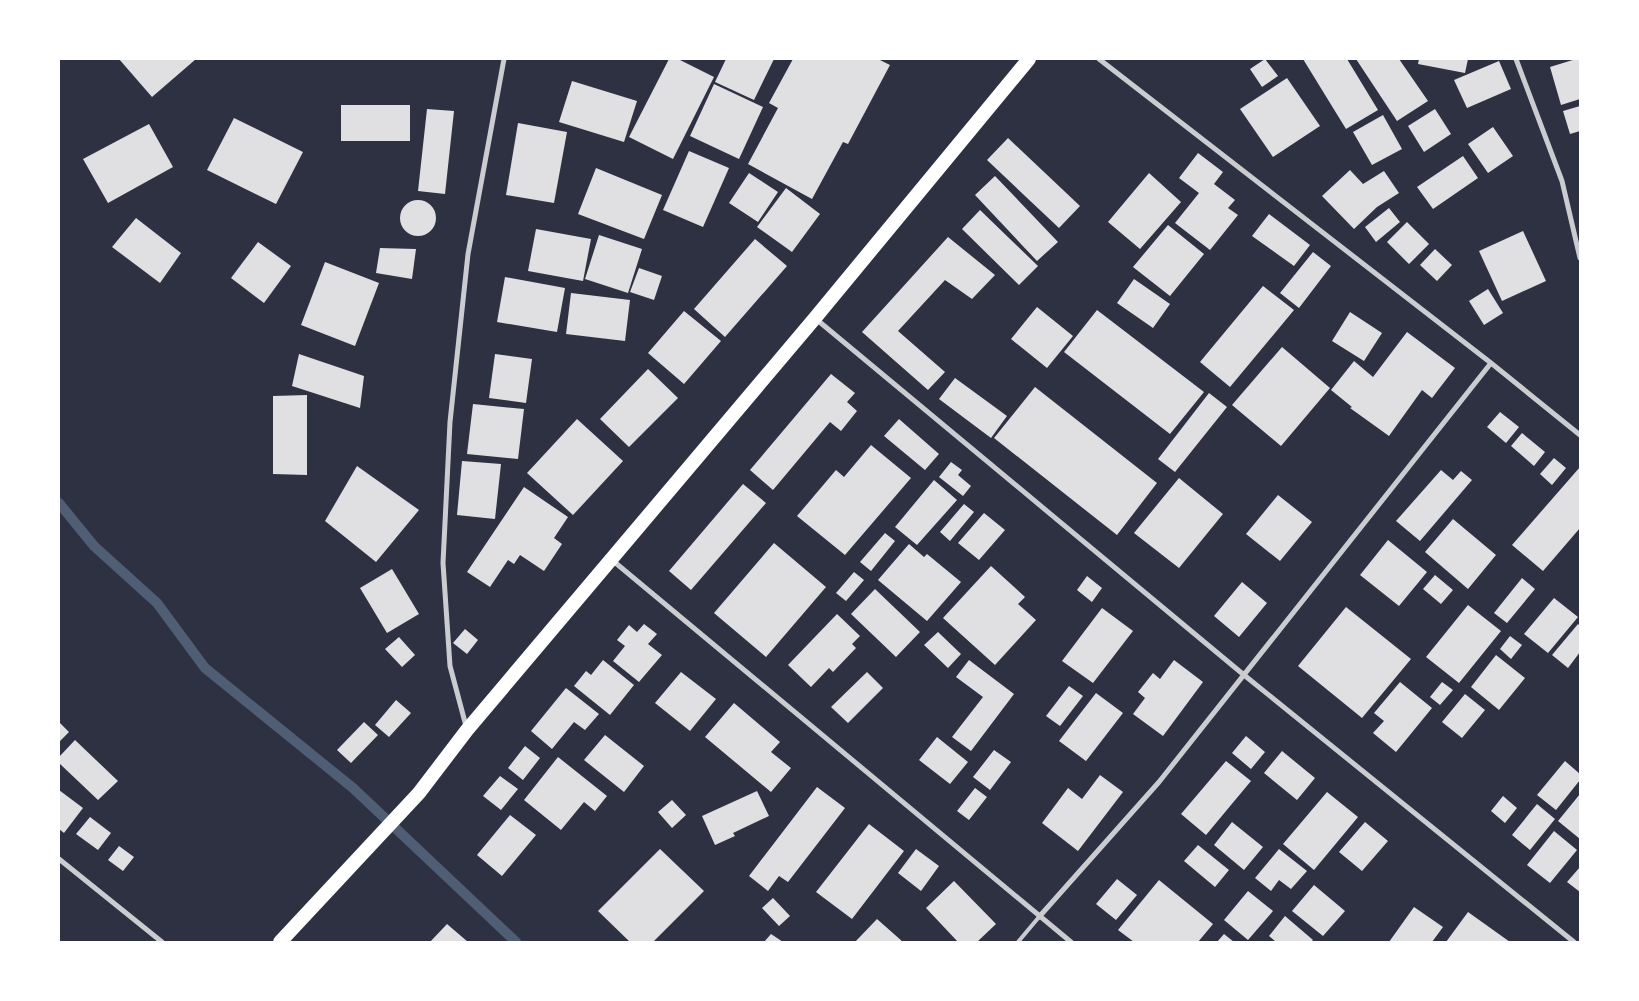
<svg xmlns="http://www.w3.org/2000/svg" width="1639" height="1001" viewBox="0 0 1639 1001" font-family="'PT Sans',sans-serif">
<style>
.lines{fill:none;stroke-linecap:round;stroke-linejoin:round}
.stream{stroke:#4f5d75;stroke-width:10}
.building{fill:#e0e0e3}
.service{stroke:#caccd0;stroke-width:4}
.minor{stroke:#caccd0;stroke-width:5}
.trunk{stroke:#fff;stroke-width:14}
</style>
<rect width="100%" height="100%" fill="#2d3142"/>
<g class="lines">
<path class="stream" d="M59 503 94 546 157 603 205 668 353 788 516 942"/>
</g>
<path class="building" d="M119 59H196L152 97Z
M669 59H678L714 77 673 159 629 137Z
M726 59H774L754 100 715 82Z
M793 59H878L890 65 848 144 843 142 812 199 748 164 778 108 769 103Z
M1265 59 1278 76 1262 87 1250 69Z
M1303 59H1347L1378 110 1346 129Z
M1356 59H1399L1428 101 1397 121Z
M1419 59H1468L1465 73 1418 64Z
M1576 59H1580V99L1561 105 1550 67Z
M1499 61 1511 89 1467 108 1454 80Z
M1287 78 1320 126 1273 157 1240 109Z
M572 81 637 101 624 142 559 122Z
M714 84 763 107 739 159 690 136Z
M341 105H410V141H341Z
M1580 106V131L1570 134 1563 111Z
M427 109 454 111 445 194 418 191Z
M1435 109 1451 134 1424 152 1408 126Z
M1383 115 1402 149 1372 165 1353 132Z
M234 118 303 152 276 204 207 170Z
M518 123 567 132 554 203 506 195Z
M149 124 173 167 108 203 83 159Z
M1493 127 1513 156 1488 173 1468 144Z
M1008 138 1080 206 1059 228 987 160Z
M689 151 729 168 703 227 663 210Z
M1198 153 1223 172 1214 184 1235 200 1228 208 1238 215 1210 250 1175 223 1199 193 1179 178Z
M1463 156 1478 178 1433 209 1417 187Z
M596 168 662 195 644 239 578 214Z
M1350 170 1363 184 1384 171 1399 193 1377 207 1354 229 1322 196Z
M749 173 778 192 758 222 729 203Z
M1149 173 1181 202 1140 249 1108 222Z
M995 176 1058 242 1037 261 975 195Z
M786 188 820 214 792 252 757 227Z
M400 218a18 18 0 1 1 36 0a18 18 0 1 1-36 0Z
M1389 208 1400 222 1376 242 1365 227Z
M980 210 1038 266 1019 285 962 229Z
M1269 214 1310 245 1294 266 1252 236Z
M136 218 181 253 160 283 112 247Z
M1407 222 1429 244 1409 264 1387 242Z
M1168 225 1204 254 1170 296 1133 267Z
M536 229 591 239 583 281 528 271Z
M1523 231 1546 281 1502 301 1479 251Z
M599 235 642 249 628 293 585 279Z
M948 237 995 275 972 299 945 280 898 331 945 372 928 390 862 332Z
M755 239 787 266 725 337 694 309Z
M258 242 291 266 264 303 231 278Z
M380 248 416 249 412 279 376 273Z
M1435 249 1452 265 1437 281 1420 265Z
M1313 252 1331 266 1299 308 1280 293Z
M325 262 379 283 355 346 301 325Z
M639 268 662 276 654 300 630 292Z
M505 277 565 288 557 332 497 322Z
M1134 279 1170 304 1153 328 1117 303Z
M1263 286 1294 310 1230 387 1200 362Z
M1488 289 1503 313 1484 325 1469 301Z
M571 293 630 300 625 341 566 334Z
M1037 307 1073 336 1047 368 1011 339Z
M1097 310 1204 392 1170 434 1064 352Z
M684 311 721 341 684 384 648 353Z
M1350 312 1382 333 1364 361 1332 341Z
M1407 332 1455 368 1432 398 1422 390 1389 436 1350 408 1352 407 1331 390 1354 361 1373 377Z
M1282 347 1330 388 1281 446 1232 405Z
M299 354 364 376 360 408 292 386Z
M495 354 532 359 526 403 489 398Z
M648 369 678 398 629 447 600 419Z
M831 374 855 393 847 402 857 411 841 431 830 422 773 490 750 470Z
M955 378 1007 416 991 438 939 399Z
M1035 387 1157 483 1117 535 994 438Z
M1209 393 1227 407 1175 472 1158 459Z
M307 395V475L273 474V396Z
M473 404 524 409 518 459 467 454Z
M1500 412 1519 427 1506 443 1487 427Z
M577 419 623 461 573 515 527 473Z
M899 419 939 454 925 470 884 436Z
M1522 433 1545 452 1534 466 1511 446Z
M871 445 911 478 845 555 797 516 836 470 844 477Z
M1554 458 1566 468 1552 485 1540 474Z
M462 461 501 464 495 519 457 515Z
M951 462 962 470 958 475 971 486 963 496 939 477Z
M357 466 419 510 376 562 325 521Z
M1580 467V528L1543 571 1512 545Z
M1441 470 1453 480 1461 471 1472 480 1420 541 1396 521Z
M1179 478 1223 514 1179 568 1134 533Z
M934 480 957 500 917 545 895 527Z
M743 484 766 503 691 590 669 571Z
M524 487 568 517 554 538 562 544 544 571 520 555 514 564 508 560 490 587 467 572Z
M1278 495 1312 522 1280 561 1246 534Z
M964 504 974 512 950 541 940 532Z
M984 513 1005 530 979 560 958 543Z
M1453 519 1496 555 1468 589 1425 552Z
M885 533 895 541 871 571 860 562Z
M1388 540 1427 572 1399 606 1360 575Z
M774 543 826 587 766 657 714 613Z
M909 544 924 557 927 554 961 582 927 621 878 580Z
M991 566 1025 597 1018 604 1036 620 995 665 943 618Z
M392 569 419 614 387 633 360 588Z
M854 572 864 580 846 601 836 593Z
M1435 575 1453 590 1441 604 1423 589Z
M1087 576 1102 588 1092 602 1077 590Z
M1522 578 1535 589 1507 623 1494 613Z
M1242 582 1267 603 1239 637 1214 616Z
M875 589 920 632 896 657 851 614Z
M1554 598 1578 617 1548 653 1524 634Z
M1468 605 1501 631 1459 683 1426 657Z
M1346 607 1411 659 1362 718 1298 666Z
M1102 608 1133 631 1093 683 1062 661Z
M837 614 860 636 852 644 856 648 833 672 829 668 811 687 788 665Z
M644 624 657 634 648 644 662 655 639 682 613 661 625 646 617 640 629 625 637 632Z
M1578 624 1580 626V652L1568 668 1552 655Z
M465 629 478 640 467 654 453 643Z
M938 632 961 654 948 668 924 645Z
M1510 636 1522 645 1511 659 1500 649Z
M399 637 415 655 402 667 385 649Z
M1496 655 1525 678 1499 710 1471 687Z
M603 660 634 685 610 715 574 686 586 671 591 675Z
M969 660 1014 694 971 751 952 737 983 697 956 677Z
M1174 660 1203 682 1163 736 1133 714 1145 698 1138 692 1153 673 1160 679Z
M681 672 716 699 690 731 655 703Z
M867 672 883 688 848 723 831 707Z
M1400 682 1432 708 1396 752 1373 733 1384 721 1374 713Z
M1442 682 1453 690 1440 705 1430 697Z
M1069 686 1083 696 1060 726 1046 716Z
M566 688 599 714 585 730 574 722 552 749 531 731Z
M1096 693 1123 713 1086 761 1059 741Z
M1465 694 1485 710 1462 738 1442 722Z
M396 700 411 713 389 737 375 725Z
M734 703 780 742 771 752 791 768 771 792 705 737Z
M59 722 69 732 59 742Z
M364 722 378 735 351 763 337 750Z
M605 735 644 766 624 792 584 760Z
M1246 736 1265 752 1251 769 1232 753Z
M937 737 968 762 950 784 919 760Z
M75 740 118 781 98 800 59 763V757Z
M525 746 540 758 523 780 508 768Z
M994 750 1011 762 990 790 973 777Z
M1282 751 1315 778 1297 800 1264 773Z
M558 757 607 796 595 811 584 802 561 830 524 800Z
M1226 761 1251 781 1206 835 1181 814Z
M1565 761 1580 774V780L1556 810 1537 795Z
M1100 775 1123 792 1078 851 1042 823 1068 788 1082 799Z
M500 776 518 789 501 810 483 796Z
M817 787 845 808 788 882 779 876 768 891 749 876Z
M975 788 987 797 969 820 957 811Z
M59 790 83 808 64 833 59 829Z
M757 791 769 816 733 833 735 836 715 845 702 816Z
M1327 792 1358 817 1314 870 1283 844Z
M1580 794V839L1558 821Z
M1503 796 1517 808 1505 823 1491 811Z
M672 800 686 815 672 828 658 812Z
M1537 804 1555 819 1530 850 1512 835Z
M510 815 536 835 502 876 477 855Z
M90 817 111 833 98 850 76 834Z
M1232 822 1263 847 1244 870 1214 845Z
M1365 822 1388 841 1362 871 1339 852Z
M869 824 904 851 852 919 816 892Z
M1554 831 1577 850 1550 883 1527 865Z
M1198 845 1229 870 1215 887 1184 861Z
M119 846 134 857 123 871 108 860Z
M660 849 704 891 653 942H630L598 911Z
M916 849 939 866 921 891 898 873Z
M1279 849 1307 871 1291 889 1279 880 1271 891 1255 878Z
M1580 867V892L1567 882Z
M1117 879 1137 895 1116 920 1096 904Z
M1159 880 1213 924 1198 942H1134L1118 930Z
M954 881 996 924 977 942H958L926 908Z
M1314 885 1345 911 1323 936 1292 911Z
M1248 891 1273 911 1248 940 1224 920Z
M773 898 790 916 779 926 762 908Z
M1414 907 1443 927 1432 942H1389Z
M1468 912 1510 942H1446Z
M1285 916 1313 940 1311 942H1276L1269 936Z
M877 919 903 942H855Z
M447 924 468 942H430Z
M771 934 783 942H764Z
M1224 934 1234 942H1217Z"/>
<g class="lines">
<path class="service" d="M1018 942 1039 917"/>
<path class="minor" d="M1099 59 1491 363 1580 435
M1516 59 1562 181 1580 258
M816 319 1244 675 1574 942
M612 560 1071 942
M466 726 450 666 443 563 450 422 468 254 504 59
M59 859 162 942
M1039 917 1159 782 1491 363"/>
<path class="trunk" d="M280 942 419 793 467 730 815 318 1029 59"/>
</g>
<rect width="1639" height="1001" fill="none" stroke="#ffffff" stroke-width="120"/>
</svg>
